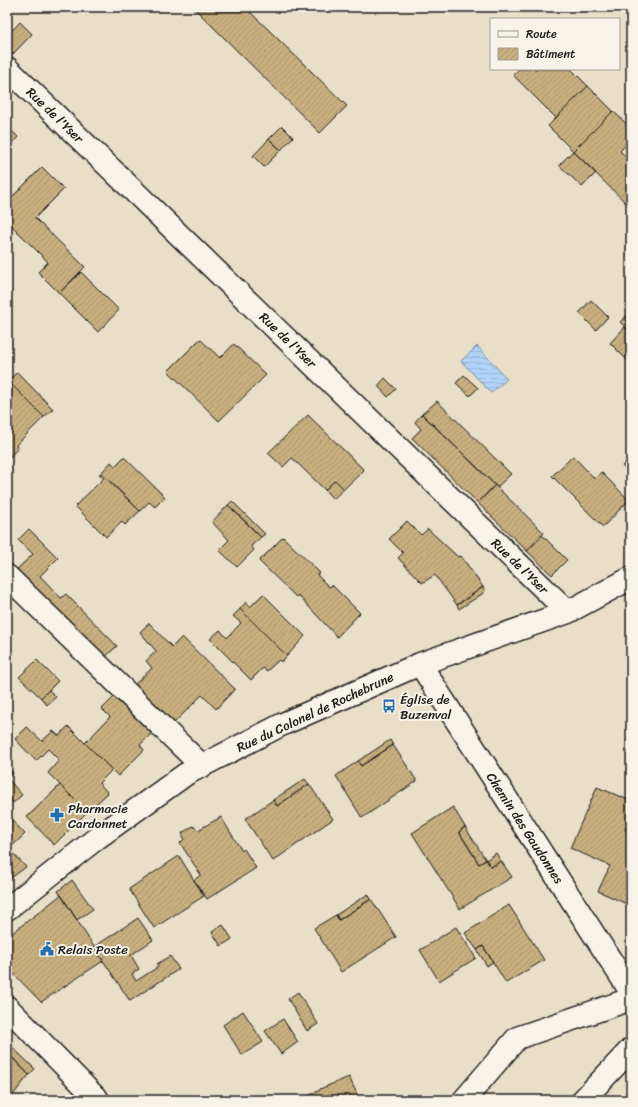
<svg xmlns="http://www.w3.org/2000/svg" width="638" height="1107" viewBox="0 0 638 1107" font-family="Sriracha,sans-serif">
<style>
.water{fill:url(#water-rules);stroke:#758aa1}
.building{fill:url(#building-hatch);stroke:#1c1c1c}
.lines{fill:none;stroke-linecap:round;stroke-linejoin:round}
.minor-casing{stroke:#1c1c1c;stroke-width:25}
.minor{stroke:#f7f3e8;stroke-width:22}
.labels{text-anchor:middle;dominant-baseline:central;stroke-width:4;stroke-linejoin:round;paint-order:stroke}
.street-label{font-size:13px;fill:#1c1c1c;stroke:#f7f3e8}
.poi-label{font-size:13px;fill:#1c1c1c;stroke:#f7f3e8;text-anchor:start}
</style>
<defs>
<pattern id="water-rules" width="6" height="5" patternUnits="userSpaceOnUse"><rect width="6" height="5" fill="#b0d4f9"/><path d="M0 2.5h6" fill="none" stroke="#97b5d5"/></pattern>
<pattern id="building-hatch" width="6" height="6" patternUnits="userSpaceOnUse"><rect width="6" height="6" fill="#c7af7f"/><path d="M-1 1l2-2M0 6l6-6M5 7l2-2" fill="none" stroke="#aa966d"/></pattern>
</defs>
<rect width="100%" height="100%" fill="#e9dfc8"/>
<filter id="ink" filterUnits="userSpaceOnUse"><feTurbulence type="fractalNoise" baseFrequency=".025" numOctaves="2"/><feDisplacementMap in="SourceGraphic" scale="8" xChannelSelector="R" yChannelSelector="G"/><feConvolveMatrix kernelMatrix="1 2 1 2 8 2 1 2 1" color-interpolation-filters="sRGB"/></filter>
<g filter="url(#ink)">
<path class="water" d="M477 346 507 379 491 393 461 361Z"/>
<path class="building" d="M193 7H245L347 106 320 133Z
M20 22 32 34 12 55 7 50V36Z
M519 69H571L588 86 556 118 513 75Z
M588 86 613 111 573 151 548 126Z
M613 111 631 128V140L620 151 631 161V208L573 151Z
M7 126 18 137 7 149Z
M282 126 293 137 281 150 269 139Z
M269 139 281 150 264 167 253 156Z
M573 151 596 173 582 187 559 165Z
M42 167 64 189 35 218 85 267 59 293 38 272 48 262 7 221V202Z
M81 272 119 310 98 332 59 293Z
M591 300 608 317 596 330 579 313Z
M631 312V333L620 322Z
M625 327 631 333V364L610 343Z
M200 339 220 358 234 344 266 375 219 421 168 371Z
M17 372 53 409 44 417 8 381Z
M464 375 478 388 470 396 456 383Z
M385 378 396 389 388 397 378 386Z
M8 381 44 417 16 445 18 448 7 460Z
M437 401 511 474 497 487 422 414Z
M422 414 495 485 478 503 412 438 421 429 415 422Z
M308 415 364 470 344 489 335 480 325 490 292 458 283 467 268 453Z
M573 456 595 479 601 472 629 500 603 527 552 476Z
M124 457 165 497 155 507 149 502 140 511 101 473 111 462 115 466Z
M631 459V475L622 466Z
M101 473 140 511 125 525 122 522 106 537 75 506 104 478 99 474Z
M335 480 344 489 333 499 325 490Z
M495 485 544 533 527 551 478 503Z
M232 501 265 534 261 537 228 505Z
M228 505 261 537 251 546 254 550 237 567 219 550 229 540 212 522Z
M407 521 421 535 428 529 458 557 461 556 483 587 457 605 435 575 422 583 398 558 403 553 389 539Z
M29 529 58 558 40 576 61 598 66 594 117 646 101 661 13 573 33 554 18 540Z
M542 535 567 560 552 575 527 551Z
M283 537 320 573 317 575 329 587 332 585 360 613 337 637 298 595 296 597 259 561Z
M483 587 485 592 459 609 457 605Z
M263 594 305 636 287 656 240 609 246 602 250 607Z
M240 609 287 656 281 662 279 660 267 671 263 668 251 680 210 639 220 630 227 638 241 623 233 616Z
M149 623 172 647 182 637 235 689 216 709 202 695 169 728 130 689 152 668 146 661 156 651 140 632Z
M37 660 58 681 41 698 19 677Z
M49 690 56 697 47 705 41 698Z
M115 696 152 733 140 745 144 750 118 776 85 743 110 717 102 709Z
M68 726 112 770 99 783 108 793 87 812 48 773 59 760 48 749 36 761 15 739 27 727 42 741 53 731 59 736Z
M390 740 393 745 361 766 358 761Z
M393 745 417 781 362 818 336 776 358 761 361 766Z
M7 767 13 773 8 779 22 795 13 803 7 796Z
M305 779 309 784 277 806 273 800Z
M309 784 333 819 273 861 245 819 273 800 277 806Z
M60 785 87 812 54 845 27 817Z
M597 787 631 801V817L625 830 631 832V906L598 891 610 866 570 848Z
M453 807 465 827 459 832 479 864 486 860 491 867 501 861 512 877 460 909 412 833Z
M7 815 25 834 9 849 7 847Z
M221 817 242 851 244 849 256 868 207 899 194 880 201 875 180 843 184 839 182 833 193 826 198 830Z
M465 827 486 860 479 864 459 832Z
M7 847 26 867 7 881Z
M496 853 501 861 491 867 486 860Z
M179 856 204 896 154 928 129 889Z
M72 880 93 909 77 920 58 891Z
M368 894 371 899 339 920 336 915Z
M61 895 103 961 41 1002 7 967V937Z
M371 899 396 937 341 972 314 928 336 915 339 920Z
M509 905 544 960 506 983 483 946 477 950 465 933Z
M138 918 153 940 131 955 139 969 132 974 136 981 158 967 157 964 170 956 179 969 130 1001 94 947Z
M223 925 232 939 221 946 212 932Z
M456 927 476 958 439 981 420 950Z
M483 946 493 962 487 966 477 950Z
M298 992 318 1024 307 1031 288 999Z
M243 1011 263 1042 242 1055 223 1025Z
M283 1019 298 1042 281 1054 265 1031Z
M7 1042 35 1069 29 1075 7 1052Z
M7 1052 29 1075 9 1100H7Z
M349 1077 360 1100H300L320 1090V1089Z"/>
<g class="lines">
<g class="minor-casing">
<path id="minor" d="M7 68 568 612
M7 576 202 766
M420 664 631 992
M7 909 97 838 186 774 283 724 420 664 568 612 631 578
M7 1007 98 1100
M464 1100 517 1038 631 999
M583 1100 631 1049"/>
</g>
<use href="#minor" class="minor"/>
</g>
</g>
<defs>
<g id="bus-bare" transform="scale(1.08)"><path d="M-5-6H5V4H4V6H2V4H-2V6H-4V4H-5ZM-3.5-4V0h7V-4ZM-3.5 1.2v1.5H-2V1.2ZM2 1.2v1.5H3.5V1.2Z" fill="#1f6fb2" stroke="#f7f3e8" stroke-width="2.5" paint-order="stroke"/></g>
<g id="pharmacy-bare" transform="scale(1.08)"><path d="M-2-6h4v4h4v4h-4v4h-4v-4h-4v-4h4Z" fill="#1f6fb2" stroke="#f7f3e8" stroke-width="2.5" paint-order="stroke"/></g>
<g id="civic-bare" transform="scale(1.08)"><path d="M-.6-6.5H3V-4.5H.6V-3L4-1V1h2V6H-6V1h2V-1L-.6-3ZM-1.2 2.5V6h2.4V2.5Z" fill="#1f6fb2" stroke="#f7f3e8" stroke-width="2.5" paint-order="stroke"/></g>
</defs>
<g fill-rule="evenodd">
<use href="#bus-bare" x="389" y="706"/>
<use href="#pharmacy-bare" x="57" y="815"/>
<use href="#civic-bare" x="47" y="949"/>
</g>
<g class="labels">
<g class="street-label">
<text transform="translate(55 115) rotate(44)">Rue de l'Yser</text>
<text transform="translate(288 340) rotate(44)">Rue de l'Yser</text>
<text transform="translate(520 566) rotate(44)">Rue de l'Yser</text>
<text transform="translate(315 712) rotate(-25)">Rue du Colonel de Rochebrune</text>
<text transform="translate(525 828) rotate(57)">Chemin des Gaudonnes</text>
</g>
<g class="poi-label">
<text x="400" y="699">Église de<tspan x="400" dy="15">Buzenval</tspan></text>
<text x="68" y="808">Pharmacie<tspan x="68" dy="15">Cardonnet</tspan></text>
<text x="58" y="949">Relais Poste</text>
</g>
</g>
<rect width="638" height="1107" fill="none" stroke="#f7f3e8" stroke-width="24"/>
<rect x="12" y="12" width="614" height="1083" fill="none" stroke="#1c1c1c" stroke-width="1.5" filter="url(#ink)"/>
<rect x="490" y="18" width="130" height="52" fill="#f7f3e8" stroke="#9f9d96"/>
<rect x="498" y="31" width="20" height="6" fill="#f7f3e8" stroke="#9f9d96"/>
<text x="526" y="38" font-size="12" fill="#1c1c1c">Route</text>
<rect x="498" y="48" width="20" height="12" fill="url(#building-hatch)" stroke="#9f9d96"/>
<text x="526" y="58" font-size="12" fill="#1c1c1c">Bâtiment</text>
</svg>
